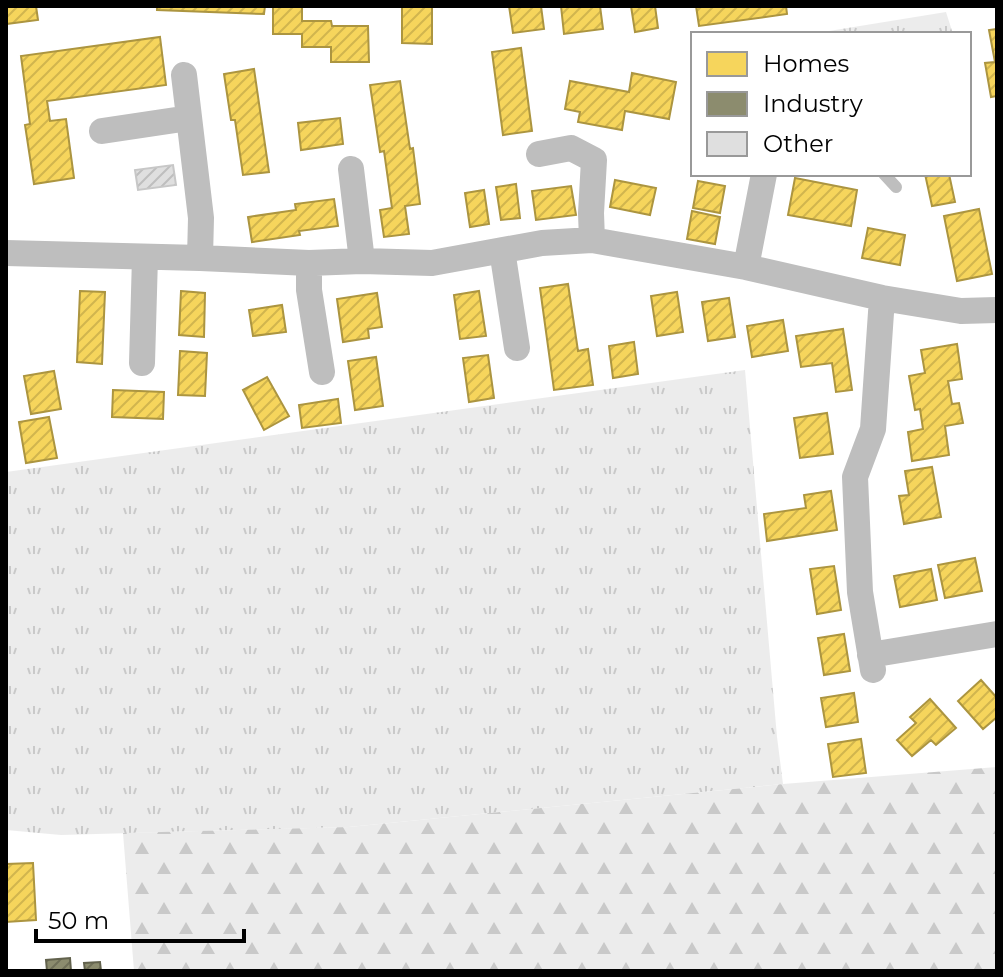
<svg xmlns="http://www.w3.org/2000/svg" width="1003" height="977" viewBox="0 0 1003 977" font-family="Montserrat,sans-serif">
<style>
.grass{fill:url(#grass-tufts)}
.forest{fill:url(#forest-firs)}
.homes{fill:url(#homes-hatch);stroke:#ac9540;stroke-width:2}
.industry{fill:url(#industry-hatch);stroke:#62624d;stroke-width:2}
.building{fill:url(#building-hatch);stroke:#c7c7c7;stroke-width:2}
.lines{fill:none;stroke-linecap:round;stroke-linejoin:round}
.lane{stroke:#bebebe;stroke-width:12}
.street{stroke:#bebebe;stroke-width:26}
</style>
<defs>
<pattern id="grass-tufts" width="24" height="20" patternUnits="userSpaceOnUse" patternTransform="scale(2)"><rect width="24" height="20" fill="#ececec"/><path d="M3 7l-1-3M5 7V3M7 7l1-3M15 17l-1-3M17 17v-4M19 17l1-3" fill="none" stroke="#c9c9c9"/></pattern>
<pattern id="forest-firs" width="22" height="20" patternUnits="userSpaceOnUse" patternTransform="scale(2)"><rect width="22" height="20" fill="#ececec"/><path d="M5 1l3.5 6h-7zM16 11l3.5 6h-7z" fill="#c9c9c9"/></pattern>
<pattern id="homes-hatch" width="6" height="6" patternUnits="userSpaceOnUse" patternTransform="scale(2)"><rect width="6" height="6" fill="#f6d55c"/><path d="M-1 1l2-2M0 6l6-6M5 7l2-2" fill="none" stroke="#d1b54e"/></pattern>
<pattern id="industry-hatch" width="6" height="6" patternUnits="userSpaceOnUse" patternTransform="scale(2)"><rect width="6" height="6" fill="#8c8c6e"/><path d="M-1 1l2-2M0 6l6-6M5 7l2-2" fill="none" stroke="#707058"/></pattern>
<pattern id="building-hatch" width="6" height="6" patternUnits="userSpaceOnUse" patternTransform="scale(2)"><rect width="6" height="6" fill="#dfdfdf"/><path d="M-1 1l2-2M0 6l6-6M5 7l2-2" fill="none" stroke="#bebebe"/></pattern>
</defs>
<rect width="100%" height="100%" fill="#fff"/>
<path class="grass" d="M946 12 953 34H824L823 32Z
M745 370 777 737 783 784 349 827 61 835 6 830V472Z"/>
<path class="forest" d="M997 767V971H134L123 833 349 827 783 784Z"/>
<path class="homes" d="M6 6H36L38 20 6 24Z
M157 6H265L264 14 157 10Z
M273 6H302V21H331L332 26H368L369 62H331V47H302V34H273Z
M402 6H432V44L402 43Z
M509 6H541L544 29 513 33Z
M561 6H600L603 29 564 34Z
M631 6H655L658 28 635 32Z
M696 6H786L787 14 699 26Z
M997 29V96L991 97 985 63 995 62 989 30Z
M160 37 166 85 47 101 50 121 66 119 74 178 34 184 25 125 30 124 21 56Z
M521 48 532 131 503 135 492 52Z
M254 69 269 172 243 175 235 120H231L224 74Z
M632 73 676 82 669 119 625 111 622 130 578 122 580 112 565 109 570 81 629 92Z
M400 81 410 149 413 148 420 204 405 206 409 234 384 237 380 210 392 208 384 151 380 152 370 85Z
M340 118 343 144 301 150 298 123Z
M925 174H949L955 202 932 206Z
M795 178 857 190 851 226 788 215Z
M615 180 656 188 650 215 610 207Z
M698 181 725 186 720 213 693 208Z
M516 184 520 218 501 220 496 187Z
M571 186 576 215 536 220 532 191Z
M484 190 489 224 470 227 465 193Z
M334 199 338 226 299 231 300 235 252 242 248 217 296 210 295 204Z
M979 209 992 274 957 281 944 216Z
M692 211 720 217 715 244 687 239Z
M868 228 905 235 900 265 862 258Z
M568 284 578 351 588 349 593 385 554 390 540 288Z
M80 291 105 292 102 364 77 362Z
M181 291 205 293 204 337 179 335Z
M479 291 486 336 460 339 454 295Z
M677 292 683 332 657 336 651 296Z
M377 293 382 327 368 329 369 338 343 342 337 299Z
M729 298 735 337 708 341 702 302Z
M282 305 286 332 253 336 249 310Z
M783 320 788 351 752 357 747 326Z
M843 329 852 390 836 392 832 363 801 367 796 336Z
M634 342 638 374 613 378 609 346Z
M957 344 962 379 948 381 952 404 959 403 963 423 945 426 949 455 912 461 908 432 923 429 920 409 915 410 909 376 925 373 921 350Z
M180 351 207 353 205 396 178 395Z
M488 355 494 398 469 402 463 358Z
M376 357 383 406 355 410 348 361Z
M54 371 61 409 31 414 24 376Z
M267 377 289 416 264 430 243 390Z
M113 390 164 392 163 419 112 417Z
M338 399 341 423 302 428 299 405Z
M827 413 833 454 800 458 794 418Z
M49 417 57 458 26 463 19 422Z
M932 467 941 517 904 524 899 496 909 495 905 471Z
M831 491 837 530 767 541 764 514 806 508 804 495Z
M975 558 982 591 945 598 938 565Z
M834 566 841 610 817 614 810 569Z
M931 569 937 600 900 607 894 576Z
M844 634 850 671 824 675 818 638Z
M981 680 997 698V717L983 729 958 701Z
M854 693 858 722 826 727 821 698Z
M930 699 956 728 936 745 931 740 912 756 897 740 916 723 910 717Z
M861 739 866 773 833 777 828 744Z
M33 863 36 920 6 922V864Z"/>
<path class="industry" d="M70 958 71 971H47L46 960Z
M100 962 101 971H85L84 963Z"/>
<path class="building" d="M173 165 176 185 138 190 135 170Z"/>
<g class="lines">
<path class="lane" d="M884 174 896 187"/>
<path class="street" d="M184 75 201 218 200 258
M102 131 189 118
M539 154 571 148 594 160 591 213 592 240
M351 169 362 261
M502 250 517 348
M6 253 200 258 309 263 362 261 432 263 542 243 592 240 746 267 882 298 961 311 997 310
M309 263V290L322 372
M746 267 764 174
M142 363 145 257
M870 655 997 634
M873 670 860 592 855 477 873 429 882 298"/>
</g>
<rect width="1003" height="977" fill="none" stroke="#000000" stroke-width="16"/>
<rect x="691" y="32" width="280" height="144" fill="#ffffff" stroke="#999999" stroke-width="2"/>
<rect x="707" y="52" width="40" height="24" fill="#f6d55c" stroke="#999999" stroke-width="2"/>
<text x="763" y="72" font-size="24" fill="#000000">Homes</text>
<rect x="707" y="92" width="40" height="24" fill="#8c8c6e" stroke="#999999" stroke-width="2"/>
<text x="763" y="112" font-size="24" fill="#000000">Industry</text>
<rect x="707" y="132" width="40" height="24" fill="#dfdfdf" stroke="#999999" stroke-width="2"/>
<text x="763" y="152" font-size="24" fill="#000000">Other</text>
<path d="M36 929v12h208v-12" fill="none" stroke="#000000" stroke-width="4"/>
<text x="48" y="929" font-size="24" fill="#000000" stroke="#ffffff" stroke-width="6" paint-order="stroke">50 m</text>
</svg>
